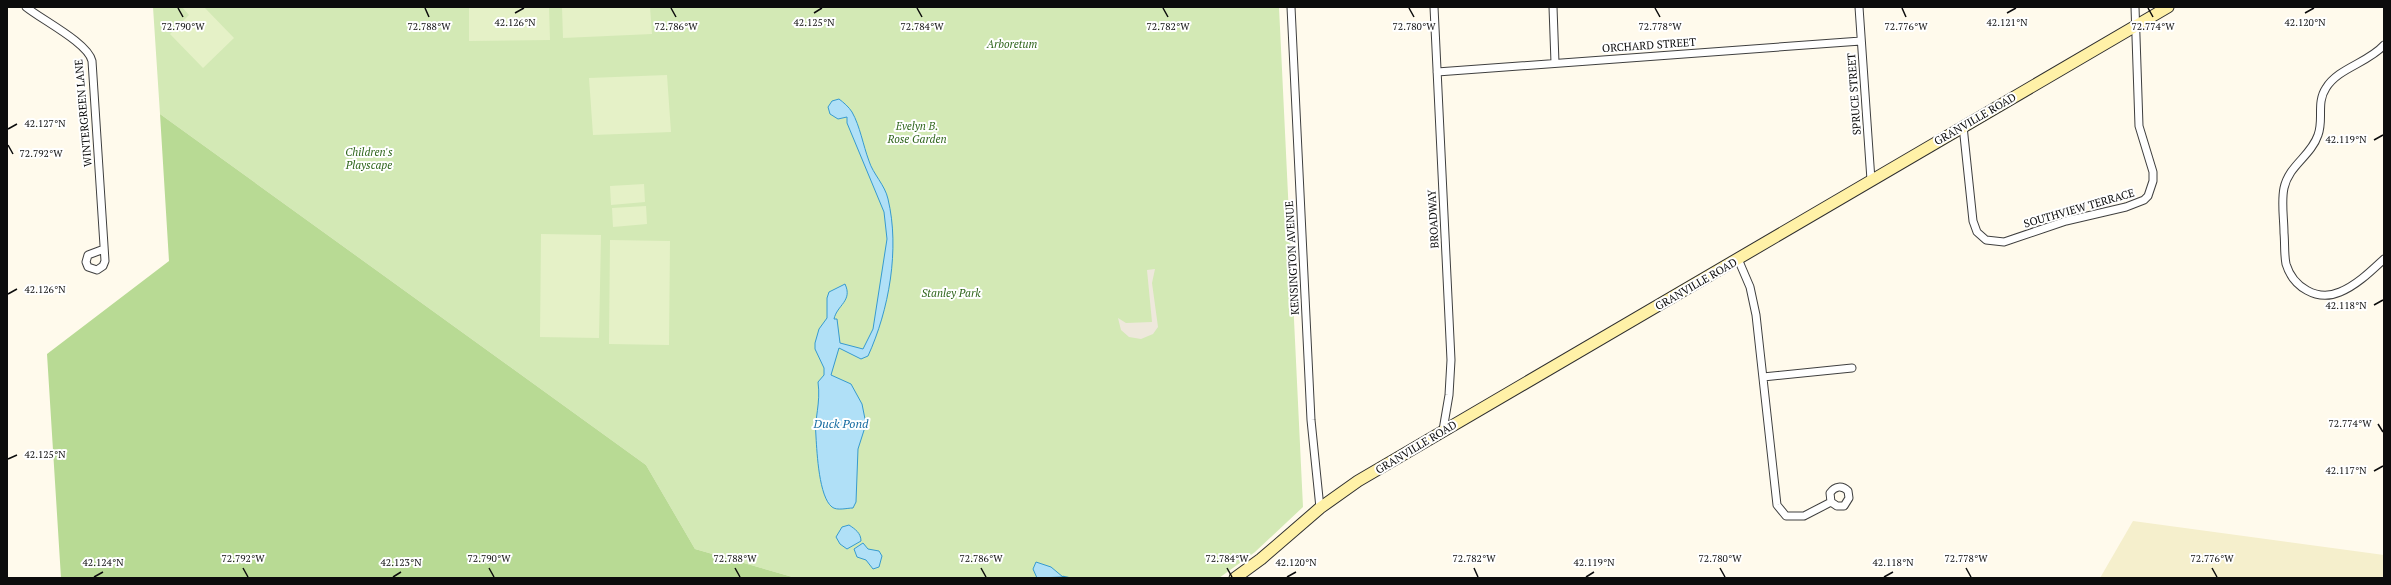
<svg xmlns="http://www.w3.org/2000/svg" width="2391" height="585" viewBox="0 0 2391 585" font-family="'PT Serif',serif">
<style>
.farmland{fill:#f5efcc}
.green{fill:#d3e9b5}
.forest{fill:#b8da94}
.pitch{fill:#e5f1c7}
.plaza{fill:#eee8dc}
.water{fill:#b0e0f7;stroke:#369acf}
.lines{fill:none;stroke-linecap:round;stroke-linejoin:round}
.stream{stroke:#369acf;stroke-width:2.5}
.street-casing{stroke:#3f3f3f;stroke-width:9}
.secondary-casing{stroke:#2e2e2e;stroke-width:13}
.street{stroke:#fff;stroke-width:7}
.secondary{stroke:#fff1a7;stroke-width:11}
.ticks{fill:none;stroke:#0c0c0c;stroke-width:1.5}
.labels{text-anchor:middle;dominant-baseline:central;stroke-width:4;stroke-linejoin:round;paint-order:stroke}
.park-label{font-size:11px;font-style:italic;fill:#2f651c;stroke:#fff}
.street-label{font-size:11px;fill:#0c0c0c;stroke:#fff}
.water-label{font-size:12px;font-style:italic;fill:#146aa0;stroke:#fff}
.ticks-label{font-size:10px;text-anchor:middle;fill:#0c0c0c;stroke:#fff;stroke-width:4;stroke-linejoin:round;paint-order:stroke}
</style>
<rect width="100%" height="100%" fill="#fffaec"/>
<path class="farmland" d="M2133 521 2384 555V578H2100Z"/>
<path class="green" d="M153 7H1279L1303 507 1255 552 1219 578H796L695 549 646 465 160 114Z"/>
<path class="forest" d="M160 114 646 465 695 549 796 578H61L47 354 169 261Z"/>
<path class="pitch" d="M182 7H204L234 38 203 68 170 34 189 15Z
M469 7H549L550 40 469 41Z
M562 7H650L652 34 563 38Z
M667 75 671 132 593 135 589 78Z
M644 184 645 202 611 205 610 186Z
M646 206 647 224 613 227 612 208Z
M541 234 601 235 599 338 540 337Z
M610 240 670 241 669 345 609 344Z"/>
<path class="plaza" d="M1155 269 1152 283 1158 327 1153 334 1141 339 1129 337 1121 330 1118 318 1126 323 1152 322 1147 270Z"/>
<path class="water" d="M839 99C843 102 849 107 852 112 860 126 863 145 869 161 873 174 885 185 888 199 900 249 889 310 868 356L861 359 839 348 831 375 851 384 862 404 866 424 858 449 856 502 853 508C847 508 837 511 832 507 819 497 817 453 816 437 814 418 821 404 818 382L824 375V368L815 349V343L819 329 827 318V298L829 292 845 284C853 301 837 305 834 319H837L840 343 863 349 873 329 887 239 884 212 847 123V117L838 119 830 114 828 107 832 101Z
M849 525C855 529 861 533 861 541L847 549 840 544 836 537 842 527Z
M863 543 868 549 879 551 882 556 879 567 873 569 866 560 857 557 854 549Z
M1036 562 1051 567 1063 577 1037 578 1033 569Z"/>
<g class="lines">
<path class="stream" d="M1063 577 1068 578"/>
<g class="street-casing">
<path id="street" d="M26 7C42 20 88 43 92 61L105 261 103 266 97 270 88 267 86 262 88 255 104 249
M1291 7 1311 420 1320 508
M1434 7 1451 360 1449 395 1443 430
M1553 7 1555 63
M1859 7 1871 180
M2384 45C2368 63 2338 68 2326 88 2316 103 2324 119 2318 135 2311 156 2289 165 2284 188 2281 202 2284 219 2284 233 2285 243 2284 254 2286 264 2293 287 2317 302 2340 292 2357 285 2371 271 2384 259
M1437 72 1861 41
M1963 126 1973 221 1977 232 1986 240 2004 242 2066 221 2126 207 2144 200 2148 196 2153 181V172L2139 126 2135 7
M1738 259 1750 287 1756 315 1777 505 1786 516H1804L1831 502 1830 493C1835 486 1842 485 1848 491L1849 498 1844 506H1837L1831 502
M1763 377 1852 368"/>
</g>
<g class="secondary-casing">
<path id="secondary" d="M1235 578 1261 559 1320 508 1358 481 2168 7"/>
</g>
<use href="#street" class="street"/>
<use href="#secondary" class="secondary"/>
</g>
<path class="ticks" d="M178 8 183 17M425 8 429 17M671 8 676 17M917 8 922 17M1163 8 1168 17M1409 8 1414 17M1655 8 1660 17M1902 8 1906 17M2148 8 2153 17M515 13 524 8M814 13 822 8M2007 13 2016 8M2305 13 2314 8M8 129 17 124M2374 140 2383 135M8 145 13 154M8 294 17 289M2374 305 2383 300M2378 424 2383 432M8 459 17 455M2374 471 2383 466M243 568 248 577M489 568 494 577M735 568 740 577M981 568 986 577M1227 568 1232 577M1474 568 1478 577M1720 568 1725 577M1966 568 1971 577M2212 568 2217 577M94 577 103 572M393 577 401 572M1287 577 1296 572M1586 577 1594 572M1884 577 1893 572"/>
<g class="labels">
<g class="park-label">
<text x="1012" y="44">Arboretum</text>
<text x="917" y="126">Evelyn B.<tspan x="917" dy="13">Rose Garden</tspan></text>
<text x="369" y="152">Children's<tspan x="369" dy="13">Playscape</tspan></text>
<text x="951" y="293">Stanley Park</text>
</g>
<g class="street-label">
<text transform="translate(1649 45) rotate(-4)">ORCHARD STREET</text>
<text transform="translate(1854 94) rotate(-94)">SPRUCE STREET</text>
<text transform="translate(83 113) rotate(-95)">WINTERGREEN LANE</text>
<text transform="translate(1975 119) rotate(-30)">GRANVILLE ROAD</text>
<text transform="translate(2079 208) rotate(-16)">SOUTHVIEW TERRACE</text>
<text transform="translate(1433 219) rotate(-93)">BROADWAY</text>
<text transform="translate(1292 258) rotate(-93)">KENSINGTON AVENUE</text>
<text transform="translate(1696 284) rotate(-30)">GRANVILLE ROAD</text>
<text transform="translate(1416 447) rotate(-31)">GRANVILLE ROAD</text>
</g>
<g class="water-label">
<text x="841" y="423">Duck Pond</text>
</g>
</g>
<g class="ticks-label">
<text x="814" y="26">42.125°N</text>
<text x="2007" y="26">42.121°N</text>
<text x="515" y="26">42.126°N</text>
<text x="2305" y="26">42.120°N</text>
<text x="183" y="30">72.790°W</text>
<text x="429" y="30">72.788°W</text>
<text x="676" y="30">72.786°W</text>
<text x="922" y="30">72.784°W</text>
<text x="1168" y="30">72.782°W</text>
<text x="1414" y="30">72.780°W</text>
<text x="1660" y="30">72.778°W</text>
<text x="1906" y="30">72.776°W</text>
<text x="2153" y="30">72.774°W</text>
<text x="45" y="127">42.127°N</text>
<text x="2346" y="143">42.119°N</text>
<text x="41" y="157">72.792°W</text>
<text x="45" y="293">42.126°N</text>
<text x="2346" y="309">42.118°N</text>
<text x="2350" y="427">72.774°W</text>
<text x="45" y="458">42.125°N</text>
<text x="2346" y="474">42.117°N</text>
<text x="243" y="562">72.792°W</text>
<text x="489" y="562">72.790°W</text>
<text x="735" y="562">72.788°W</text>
<text x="981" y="562">72.786°W</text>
<text x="1227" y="562">72.784°W</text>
<text x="1474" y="562">72.782°W</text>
<text x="1720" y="562">72.780°W</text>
<text x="1966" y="562">72.778°W</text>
<text x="2212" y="562">72.776°W</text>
<text x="103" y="566">42.124°N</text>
<text x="401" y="566">42.123°N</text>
<text x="1296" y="566">42.120°N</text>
<text x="1594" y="566">42.119°N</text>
<text x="1893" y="566">42.118°N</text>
</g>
<rect width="2391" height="585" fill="none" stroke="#0c0c0c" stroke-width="16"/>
</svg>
